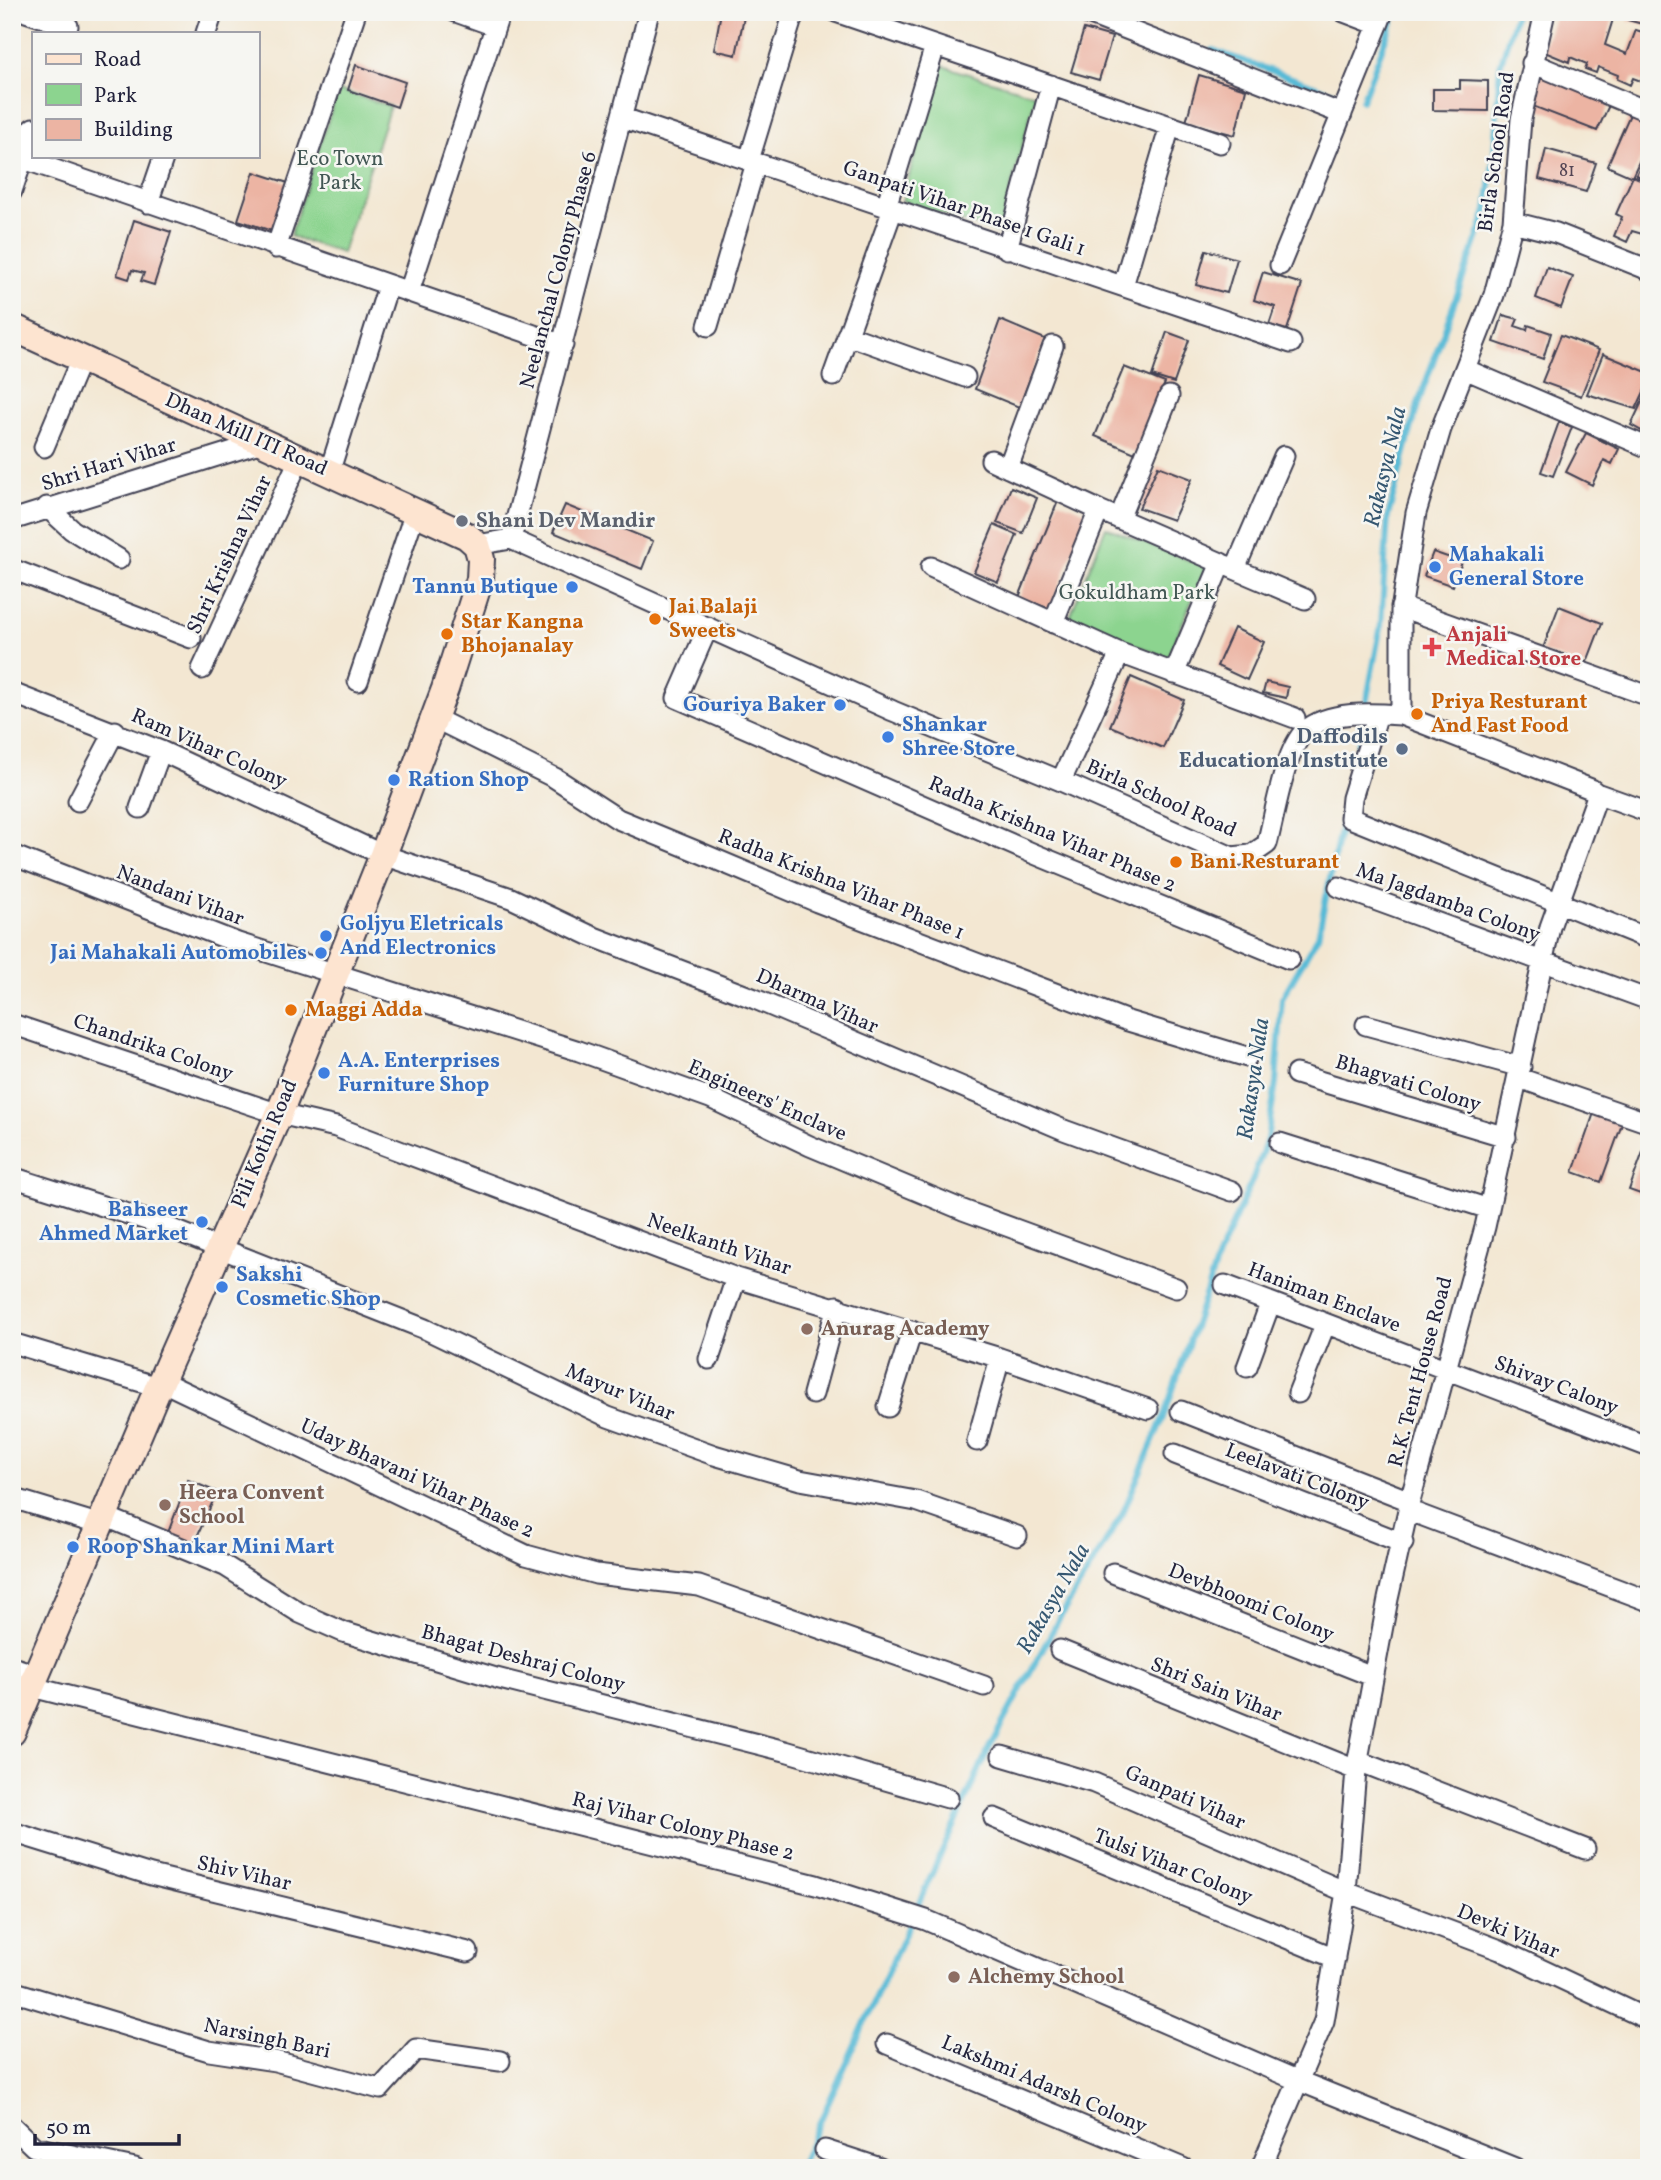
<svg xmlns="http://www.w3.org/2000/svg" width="1661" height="2180" viewBox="0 0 1661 2180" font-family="Vollkorn,serif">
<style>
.green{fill:#8cd48f;stroke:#577b65;stroke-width:2}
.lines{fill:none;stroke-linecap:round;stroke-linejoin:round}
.stream{stroke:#57bad6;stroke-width:6}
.building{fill:#ecb4a3}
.street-casing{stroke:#414052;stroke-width:23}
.secondary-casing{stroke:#414052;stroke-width:30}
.street{stroke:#fff;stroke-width:19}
.secondary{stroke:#fde4d0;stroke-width:26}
.worship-dot{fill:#6b7280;stroke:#f6f6f2;stroke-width:2.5}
.shop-dot{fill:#3f7fe0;stroke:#f6f6f2;stroke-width:2.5}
.food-dot{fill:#e8710a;stroke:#f6f6f2;stroke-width:2.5}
.health-dot{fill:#e0444e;stroke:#f6f6f2;stroke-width:2.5}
.service-dot{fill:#5c6f8a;stroke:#f6f6f2;stroke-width:2.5}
.education-dot{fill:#8d6e63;stroke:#f6f6f2;stroke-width:2.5}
.labels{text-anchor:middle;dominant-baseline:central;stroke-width:5;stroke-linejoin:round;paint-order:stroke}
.number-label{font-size:18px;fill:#544655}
.street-label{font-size:21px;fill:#22223b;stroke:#f6f6f2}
.park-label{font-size:21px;fill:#425754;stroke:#f6f6f2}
.worship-label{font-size:21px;font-weight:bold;fill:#5b616d;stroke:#f6f6f2;text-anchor:start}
.shop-label{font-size:21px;font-weight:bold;fill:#366cbe;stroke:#f6f6f2;text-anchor:start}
.food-label{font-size:21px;font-weight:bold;fill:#c56008;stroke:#f6f6f2;text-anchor:start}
.health-label{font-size:21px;font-weight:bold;fill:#be3a42;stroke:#f6f6f2;text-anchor:start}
.service-label{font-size:21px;font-weight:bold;fill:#4e5e75;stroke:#f6f6f2;text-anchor:end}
.education-label{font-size:21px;font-weight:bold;fill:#785e54;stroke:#f6f6f2;text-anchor:start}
.water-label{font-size:23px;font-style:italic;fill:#355771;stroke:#f6f6f2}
</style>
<rect width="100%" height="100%" fill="#f6f6f2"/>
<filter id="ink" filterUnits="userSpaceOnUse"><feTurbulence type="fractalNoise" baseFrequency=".0143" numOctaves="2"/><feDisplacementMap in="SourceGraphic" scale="14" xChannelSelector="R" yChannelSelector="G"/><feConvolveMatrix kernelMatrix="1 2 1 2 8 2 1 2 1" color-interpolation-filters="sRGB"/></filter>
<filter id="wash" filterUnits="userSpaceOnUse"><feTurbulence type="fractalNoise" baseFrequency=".00686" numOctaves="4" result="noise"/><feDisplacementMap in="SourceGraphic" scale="28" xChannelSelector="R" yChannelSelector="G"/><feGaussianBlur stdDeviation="1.57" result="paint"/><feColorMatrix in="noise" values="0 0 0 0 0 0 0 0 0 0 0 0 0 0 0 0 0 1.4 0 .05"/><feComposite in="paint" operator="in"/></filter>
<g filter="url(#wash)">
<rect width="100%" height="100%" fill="#f3e7d2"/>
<path class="green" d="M940 65 1036 95 999 233 902 201Z
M338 90 390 106 342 253 290 236Z
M1106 527 1206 567 1168 658 1069 619Z"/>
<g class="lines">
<path class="stream" d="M1064 12 1082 19
M1209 53 1213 50 1340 95
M1362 101 1396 12
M1357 751 1381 625 1388 516 1418 404 1487 211 1494 154 1500 66 1516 12
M799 2168 989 1748 1059 1619 1122 1515 1165 1413 1219 1254 1252 1181 1267 1139 1276 1083 1282 998 1318 936 1343 816"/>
</g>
<g id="blocks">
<path class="building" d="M721 12H745L736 55 714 50Z
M1556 12H1604L1614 16 1605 45 1627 54 1636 30 1649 34V84L1633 78 1630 85 1617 79 1618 75 1598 67 1596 73 1585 69 1587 64 1570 57 1569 62 1542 51Z
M1631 12H1649V26L1628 20Z
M1084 29 1112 37 1099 80 1071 72Z
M356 65 405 82 397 107 348 90Z
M1541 73 1611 101 1597 131 1530 105Z
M1199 75 1246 89 1235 135 1186 122Z
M1460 80 1488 81V111L1433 110V89H1460Z
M1631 112 1646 119 1644 124 1649 126V140L1632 177 1607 166Z
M1649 146V180L1636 175Z
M1546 149 1596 163 1586 192 1539 179Z
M254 172 288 183 272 231 238 220Z
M1633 176 1649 183V236L1632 231 1627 242 1614 236 1622 217 1616 214Z
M134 220 171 232 154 285 141 281 144 273 132 270 129 279 117 275Z
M1206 250 1237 259 1227 293 1196 285Z
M1547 267 1573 277 1561 308 1536 298Z
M1263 272 1302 284 1287 330 1269 325 1275 307 1254 300Z
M1503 315 1518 319 1515 326 1527 330 1528 325 1551 333 1543 359 1494 342Z
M1000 320 1045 339 1019 407 975 389Z
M1167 332 1189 340 1174 383 1152 376Z
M1561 335 1599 350 1581 396 1542 382Z
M1603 354 1649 373V381L1636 409 1587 394Z
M1124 367 1165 383 1135 453 1095 436Z
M1649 387V435L1631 425Z
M1559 422 1572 427 1553 476 1541 472Z
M1586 433 1619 449 1612 464 1604 460 1592 485 1566 472Z
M1158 466 1192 479 1173 520 1139 508Z
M1011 487 1037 498 1023 533 997 523Z
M1058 501 1088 513 1050 609 1019 597Z
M565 505 653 541 642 569 553 532Z
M994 525 1017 535 998 582 974 572Z
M1433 552 1462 562 1453 586 1424 576Z
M1559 606 1602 623 1585 667 1542 651Z
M1234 628 1264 642 1247 680 1217 666Z
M1131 677 1184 700 1163 748 1110 726Z
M1266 682 1288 687 1286 698 1263 693Z
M1594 1113 1622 1124 1601 1182 1573 1172Z
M1646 1144 1649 1145V1197L1629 1190Z
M188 1480 217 1492 192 1548 166 1538Z"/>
</g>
</g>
<g filter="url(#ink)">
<use href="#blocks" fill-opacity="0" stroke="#414052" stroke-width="2"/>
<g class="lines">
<g class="street-casing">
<path id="street" d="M26 12 68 26
M456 12 495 26
M836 12 1220 143
M1083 12 1342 114
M1344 12 1378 25 1383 12
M206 33 213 12
M1532 63 1649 112
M623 118 1291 343
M12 155 563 345
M749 160 794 12
M12 191 33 128
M148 203 164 156
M886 207 935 46
M1513 222 1556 233 1649 270
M276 248 356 12
M1007 249 1051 85
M1280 265 1378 25
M1123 286 1170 126
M409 292 500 12
M708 326 756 163
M847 335 965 377
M1467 370 1649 448
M833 376 893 209
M44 447 81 359
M991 460 1099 510
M1008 468 1053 346
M329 473 388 286
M47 507 72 530 119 559
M1119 519 1169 396
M12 520 259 443
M511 539 649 12
M477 545 511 539 893 711 1061 781 1232 857 1251 855 1267 844C1275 815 1284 751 1305 731 1328 710 1373 713 1401 715V611L1416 513 1441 429 1494 295 1513 222 1521 119 1545 12
M1225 565 1305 599
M931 567 1120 653 1061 781
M12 569 191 638
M1235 569 1284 456
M1401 607 1649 696
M1053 623 1099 510 1221 563 1174 674
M708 627 677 698 1032 853 1289 959
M1120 653 1295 718
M202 669 299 460
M358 681 415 512
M12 693 161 751 383 855 511 898 589 935 755 999 1064 1130 1232 1191
M1378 714 1352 798 1350 818 1649 939
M434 718 555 778 618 819 696 851 817 902 1128 1021 1247 1057
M1596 793 1649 812
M78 801 115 731
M140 808 161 751
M12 855 238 943 579 1051 710 1098 810 1146 963 1210 1176 1288
M1339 887 1649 1000
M12 1024 279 1114 336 1127 736 1278 1000 1358 1148 1409
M1366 1025 1521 1067
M1296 1074 1506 1137
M1519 1078 1649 1123
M1280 1143 1489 1209
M12 1177 159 1224 425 1329 608 1417 714 1455 800 1480 916 1501 1017 1536
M1225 1285 1649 1447
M12 1343 158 1387
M709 1359 736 1278
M1247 1367 1270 1304
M161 1381 526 1555 596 1574 699 1586 984 1686
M1298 1393 1325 1325
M813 1394 837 1306
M888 1407 912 1331
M1181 1411 1410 1501
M977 1441 1000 1358
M1175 1454 1403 1543
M12 1498 101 1525
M1410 1511 1649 1601
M104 1516 225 1566 300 1613 343 1632 496 1678 785 1751 948 1798
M1113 1573 1372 1676
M1060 1650 1356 1770
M12 1667 37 1675
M32 1687 816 1885 926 1920 1299 2081 1515 2168
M1002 1756 1094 1783 1346 1892 1500 1950 1649 2020
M1358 1761 1585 1849
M994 1818 1335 1958
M12 1832 151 1875 468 1952
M12 1991 209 2051 275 2061 380 2089 416 2049 500 2061
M887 2044 1183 2168
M12 2126 34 2147 135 2168
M825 2150 880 2168
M1261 2168 1324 2021 1346 1892 1356 1770 1388 1599 1410 1501 1485 1227 1550 927 1596 799V793L1591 789 1401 715"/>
</g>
<g class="secondary-casing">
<path id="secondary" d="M12 327 467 536 477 545 481 559 480 579 445 689 383 855 279 1114 161 1381 12 1732"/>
</g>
<use href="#street" class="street"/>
<use href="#secondary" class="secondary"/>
</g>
</g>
<circle class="worship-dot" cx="462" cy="521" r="7"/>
<g class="shop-dot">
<circle cx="1435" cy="567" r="7"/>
<circle cx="572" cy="587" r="7"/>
<circle cx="840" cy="705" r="7"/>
<circle cx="888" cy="737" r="7"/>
<circle cx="394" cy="780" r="7"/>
<circle cx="326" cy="936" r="7"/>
<circle cx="321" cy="953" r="7"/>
<circle cx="324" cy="1073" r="7"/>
<circle cx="202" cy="1222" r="7"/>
<circle cx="222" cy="1287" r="7"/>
<circle cx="73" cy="1547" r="7"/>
</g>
<g class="food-dot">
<circle cx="655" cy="619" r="7"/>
<circle cx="447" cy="634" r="7"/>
<circle cx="1417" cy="714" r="7"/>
<circle cx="1176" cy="862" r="7"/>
<circle cx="291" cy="1010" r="7"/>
</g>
<path class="health-dot" d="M1428.5 636.5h7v7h7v7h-7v7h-7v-7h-7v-7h7z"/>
<circle class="service-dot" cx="1402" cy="749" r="7"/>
<g class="education-dot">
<circle cx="807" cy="1329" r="7"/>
<circle cx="165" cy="1505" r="7"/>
<circle cx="954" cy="1977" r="7"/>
</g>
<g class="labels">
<g class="number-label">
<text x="1567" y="171">81</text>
</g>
<g class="street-label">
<text transform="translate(1497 152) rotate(-82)">Birla School Road</text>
<text transform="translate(964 209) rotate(19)">Ganpati Vihar Phase 1 Gali 1</text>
<text transform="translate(559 270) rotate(-75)">Neelanchal Colony Phase 6</text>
<text transform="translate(246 435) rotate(24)">Dhan Mill ITI Road</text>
<text transform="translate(109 465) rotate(-17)">Shri Hari Vihar</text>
<text transform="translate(230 555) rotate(-65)">Shri Krishna Vihar</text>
<text transform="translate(209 749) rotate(24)">Ram Vihar Colony</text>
<text transform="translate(1161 799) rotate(24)">Birla School Road</text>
<text transform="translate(1052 835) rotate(23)">Radha Krishna Vihar Phase 2</text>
<text transform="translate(841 885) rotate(22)">Radha Krishna Vihar Phase 1</text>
<text transform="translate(180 896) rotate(21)">Nandani Vihar</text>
<text transform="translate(1448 903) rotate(20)">Ma Jagdamba Colony</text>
<text transform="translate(817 1002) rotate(24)">Dharma Vihar</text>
<text transform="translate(153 1048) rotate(19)">Chandrika Colony</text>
<text transform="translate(1408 1084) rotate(17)">Bhagvati Colony</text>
<text transform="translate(767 1101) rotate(24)">Engineers' Enclave</text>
<text transform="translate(265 1144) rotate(-67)">Pili Kothi Road</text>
<text transform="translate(719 1245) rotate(19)">Neelkanth Vihar</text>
<text transform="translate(1324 1298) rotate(21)">Haniman Enclave</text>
<text transform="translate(1421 1372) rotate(-75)">R.K. Tent House Road</text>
<text transform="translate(1556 1386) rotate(21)">Shivay Calony</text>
<text transform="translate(620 1393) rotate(23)">Mayur Vihar</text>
<text transform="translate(1297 1477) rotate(21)">Leelavati Colony</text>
<text transform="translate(417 1479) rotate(25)">Uday Bhavani Vihar Phase 2</text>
<text transform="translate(1251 1603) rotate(22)">Devbhoomi Colony</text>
<text transform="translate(523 1659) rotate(15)">Bhagat Deshraj Colony</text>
<text transform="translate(1216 1690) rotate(22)">Shri Sain Vihar</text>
<text transform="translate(1185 1798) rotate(24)">Ganpati Vihar</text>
<text transform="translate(683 1827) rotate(14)">Raj Vihar Colony Phase 2</text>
<text transform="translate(1173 1867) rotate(22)">Tulsi Vihar Colony</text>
<text transform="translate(244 1874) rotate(13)">Shiv Vihar</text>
<text transform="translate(1508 1932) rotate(23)">Devki Vihar</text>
<text transform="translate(267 2039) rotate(12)">Narsingh Bari</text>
<text transform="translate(1044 2085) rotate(23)">Lakshmi Adarsh Colony</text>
</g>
<g class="park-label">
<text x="340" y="159">Eco Town<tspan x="340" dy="24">Park</tspan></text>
<text x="1137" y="593">Gokuldham Park</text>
</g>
<g class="worship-label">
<text x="476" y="521">Shani Dev Mandir</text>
</g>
<g class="shop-label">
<text x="1449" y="555">Mahakali<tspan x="1449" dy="24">General Store</tspan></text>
<text x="558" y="587" text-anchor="end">Tannu Butique</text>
<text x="826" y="705" text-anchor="end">Gouriya Baker</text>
<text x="902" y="725">Shankar<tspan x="902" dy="24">Shree Store</tspan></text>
<text x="408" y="780">Ration Shop</text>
<text x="340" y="924">Goljyu Eletricals<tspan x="340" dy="24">And Electronics</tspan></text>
<text x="307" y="953" text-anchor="end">Jai Mahakali Automobiles</text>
<text x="338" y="1061">A.A. Enterprises<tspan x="338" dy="24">Furniture Shop</tspan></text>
<text x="188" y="1210" text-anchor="end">Bahseer<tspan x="188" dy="24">Ahmed Market</tspan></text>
<text x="236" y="1275">Sakshi<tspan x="236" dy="24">Cosmetic Shop</tspan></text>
<text x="87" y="1547">Roop Shankar Mini Mart</text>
</g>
<g class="food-label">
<text x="669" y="607">Jai Balaji<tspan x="669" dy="24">Sweets</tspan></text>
<text x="461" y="622">Star Kangna<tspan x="461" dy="24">Bhojanalay</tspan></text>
<text x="1431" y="702">Priya Resturant<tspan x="1431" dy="24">And Fast Food</tspan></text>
<text x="1190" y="862">Bani Resturant</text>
<text x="305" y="1010">Maggi Adda</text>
</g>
<g class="health-label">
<text x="1446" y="635">Anjali<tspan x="1446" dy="24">Medical Store</tspan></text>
</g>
<g class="service-label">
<text x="1388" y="737">Daffodils<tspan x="1388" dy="24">Educational Institute</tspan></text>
</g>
<g class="education-label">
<text x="821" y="1329">Anurag Academy</text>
<text x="179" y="1493">Heera Convent<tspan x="179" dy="24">School</tspan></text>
<text x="968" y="1977">Alchemy School</text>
</g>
<g class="water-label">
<text transform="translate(1386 467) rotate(-77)">Rakasya Nala</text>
<text transform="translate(1254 1079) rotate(-82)">Rakasya Nala</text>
<text transform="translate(1054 1599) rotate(-60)">Rakasya Nala</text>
</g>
</g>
<rect width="1661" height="2180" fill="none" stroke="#f6f6f2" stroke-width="42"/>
<rect x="32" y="32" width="228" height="126" fill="#f6f6f2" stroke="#a1a1a9" stroke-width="2"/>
<rect x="46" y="54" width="35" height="10" fill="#fde4d0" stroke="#a1a1a9" stroke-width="2"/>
<text x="94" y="66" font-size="21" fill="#22223b">Road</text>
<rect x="46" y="84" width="35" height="21" fill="#8cd48f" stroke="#a1a1a9" stroke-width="2"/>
<text x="94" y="102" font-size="21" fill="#22223b">Park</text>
<rect x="46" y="119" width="35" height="21" fill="#ecb4a3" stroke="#a1a1a9" stroke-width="2"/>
<text x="94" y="136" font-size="21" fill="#22223b">Building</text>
<path d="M35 2134v10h144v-10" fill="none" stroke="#22223b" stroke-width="3.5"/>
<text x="46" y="2134" font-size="21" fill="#22223b" stroke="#f6f6f2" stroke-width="5" paint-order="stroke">50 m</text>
</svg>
